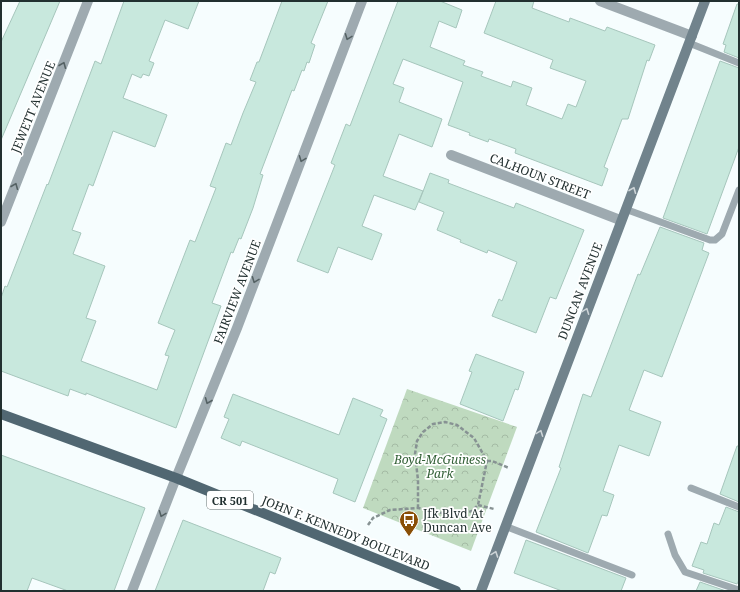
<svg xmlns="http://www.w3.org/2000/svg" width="740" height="592" viewBox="0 0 740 592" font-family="'Noto Serif',serif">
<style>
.forest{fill:url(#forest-crowns)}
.building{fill:#c8e8dd;stroke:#a6c6bc}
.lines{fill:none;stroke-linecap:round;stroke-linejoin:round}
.path{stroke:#879293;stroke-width:2.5;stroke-dasharray:4 2;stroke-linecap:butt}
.lane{stroke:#9eaab0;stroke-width:7}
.street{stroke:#9eaab0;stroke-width:10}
.secondary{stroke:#71838c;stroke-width:10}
.primary{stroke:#516772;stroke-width:10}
.oneway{stroke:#546163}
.oneway2{stroke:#cdd4d7}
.labels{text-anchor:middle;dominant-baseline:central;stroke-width:3.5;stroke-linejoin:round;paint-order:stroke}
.shield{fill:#fff;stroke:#646e6e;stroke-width:1}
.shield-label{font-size:11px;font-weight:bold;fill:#223030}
.street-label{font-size:12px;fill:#223030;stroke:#fff}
.park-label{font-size:12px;font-style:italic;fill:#315f35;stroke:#fff}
.poi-label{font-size:12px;fill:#223030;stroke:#fff;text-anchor:start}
</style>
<defs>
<pattern id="forest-crowns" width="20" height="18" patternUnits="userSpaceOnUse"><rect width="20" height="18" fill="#bfdabf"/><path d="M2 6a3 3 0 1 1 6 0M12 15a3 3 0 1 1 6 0" fill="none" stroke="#a4bba4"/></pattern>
</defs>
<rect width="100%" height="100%" fill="#f6fdfe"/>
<path class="forest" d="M407 389 517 427 471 551 363 508Z"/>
<path class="building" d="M20 1H60L1 140V42Z
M124 1H199L188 29 165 20 149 61 154 63 149 76 143 74 141 78 132 74 123 98 167 115 155 147 113 131 93 186 89 184 72 230 81 233 73 254 105 266 86 318 96 321 81 361 157 390 169 356 165 355 175 330 158 323 190 240 195 242 216 188 210 186 226 143 231 145 243 113 256 82 250 80 257 62H259L282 1H328L311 43 315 45 309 63 307 62 304 71 302 70 294 91 292 90 260 174 263 175 253 208 241 239 239 238 233 253 231 252 212 303 221 306 176 428 86 393V395L70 389 68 396 1 371V298L5 286 7 287 47 184 48 185 95 61 101 64Z
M398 1H440L462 10 456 28 439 21 430 47 465 61 463 65 483 72 481 76 511 87 513 81 532 88 526 105 562 119 568 104 576 107 586 81 550 68 553 60 484 33 496 1H534L532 8 569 22 570 18 605 31 607 27 655 45 649 61 647 60 628 119H622L604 167 608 169 602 186 515 153 516 149 489 139 488 142 469 135 470 133 448 125 463 82 403 59 393 84 404 88 399 102 442 119 432 147 399 134 383 176 423 191 415 210 374 195 362 226 382 234 372 260 338 247 328 273 297 261 335 165 331 163 346 124 350 126Z
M737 4H739V58L724 52 726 45 723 44Z
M720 61 739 68V147L707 234 663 218Z
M430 173 449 180 448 183 514 208 516 203 584 230 556 299 550 297 536 333 492 316 499 299 502 301 517 262 488 250 487 253 470 246 460 242 461 240 437 230 444 212 419 202Z
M660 227 704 243 702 250 709 253 662 377 644 370 629 410 661 422 649 456 619 445 603 491 614 495 607 516 602 515 588 553 536 532 561 468 559 467 583 394 591 397 638 274 640 275Z
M476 354 524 372 518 390 515 389 503 421 460 404 472 372 469 371Z
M233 394 339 435 353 398 383 410 380 416 387 419 355 502 333 493 338 479 242 441 240 446 221 438 229 419 224 417Z
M737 446H739V502L720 494Z
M1 455 145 508 114 591H68L32 578 27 591H1Z
M726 507 739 512V580L737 584 703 573 704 570 692 566 701 542 707 544 714 523 719 525Z
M183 520 281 558 275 574 270 572 263 591H155Z
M526 540 626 578 621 591H562L514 573Z
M700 582 726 591H696Z"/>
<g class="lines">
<path class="path" d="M487 461H492L509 468
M478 505 494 509
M368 525 373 518 390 510 418 508 456 516 472 511 478 505 487 461 474 438 457 425 445 422 433 424 423 432 417 441 415 454 418 480V508"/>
<path class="lane" d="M689 43 739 63
M625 209 710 240H715L722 234 739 190
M691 488 739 507
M505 526 632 575
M668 534 675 555 685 572 739 590"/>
<path class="street" d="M600 1 692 36
M451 155 620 220
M1 222 88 1
M132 591 176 478 237 328 362 1"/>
<path class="secondary" d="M481 591 705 1"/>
<path class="primary" d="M1 414 176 478 456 591"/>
</g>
<defs><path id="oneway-chevron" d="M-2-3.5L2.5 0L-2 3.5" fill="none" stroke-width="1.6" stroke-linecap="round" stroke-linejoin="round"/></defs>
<g class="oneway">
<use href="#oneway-chevron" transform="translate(348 37) rotate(111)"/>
<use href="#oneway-chevron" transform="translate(63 65) rotate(-68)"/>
<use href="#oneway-chevron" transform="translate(302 159) rotate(111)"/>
<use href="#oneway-chevron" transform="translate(15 186) rotate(-68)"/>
<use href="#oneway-chevron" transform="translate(255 280) rotate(111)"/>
<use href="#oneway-chevron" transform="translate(208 401) rotate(112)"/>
<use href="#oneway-chevron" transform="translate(162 514) rotate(111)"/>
</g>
<g class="oneway2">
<use href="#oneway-chevron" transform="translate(633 190) rotate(-68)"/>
<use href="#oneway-chevron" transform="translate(586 311) rotate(-69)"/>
<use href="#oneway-chevron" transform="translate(540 433) rotate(-69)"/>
<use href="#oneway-chevron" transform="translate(495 554) rotate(-70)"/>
</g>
<defs>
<g id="bus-pin" transform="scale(1)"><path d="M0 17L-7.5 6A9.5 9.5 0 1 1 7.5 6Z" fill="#894f06" stroke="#fff"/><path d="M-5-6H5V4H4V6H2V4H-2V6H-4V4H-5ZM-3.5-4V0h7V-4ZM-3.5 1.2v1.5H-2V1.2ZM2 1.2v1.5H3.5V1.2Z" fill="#fff"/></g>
</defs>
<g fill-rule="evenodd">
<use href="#bus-pin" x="409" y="520"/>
</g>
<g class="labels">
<rect class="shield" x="207" y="491" width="46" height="18" rx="3"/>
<g class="shield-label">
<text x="230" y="500">CR 501</text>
</g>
<g class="street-label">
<text transform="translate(33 107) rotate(-68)">JEWETT AVENUE</text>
<text transform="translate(540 176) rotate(21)">CALHOUN STREET</text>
<text transform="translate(580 291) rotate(-69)">DUNCAN AVENUE</text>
<text transform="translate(237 292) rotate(-69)">FAIRVIEW AVENUE</text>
<text transform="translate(346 533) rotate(22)">JOHN F. KENNEDY BOULEVARD</text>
</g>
<g class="park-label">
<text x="440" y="459">Boyd-McGuiness<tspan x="440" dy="14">Park</tspan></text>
</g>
<g class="poi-label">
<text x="423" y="513">Jfk Blvd At<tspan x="423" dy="14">Duncan Ave</tspan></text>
</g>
</g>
<rect width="740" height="592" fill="none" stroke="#223030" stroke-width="4"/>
</svg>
